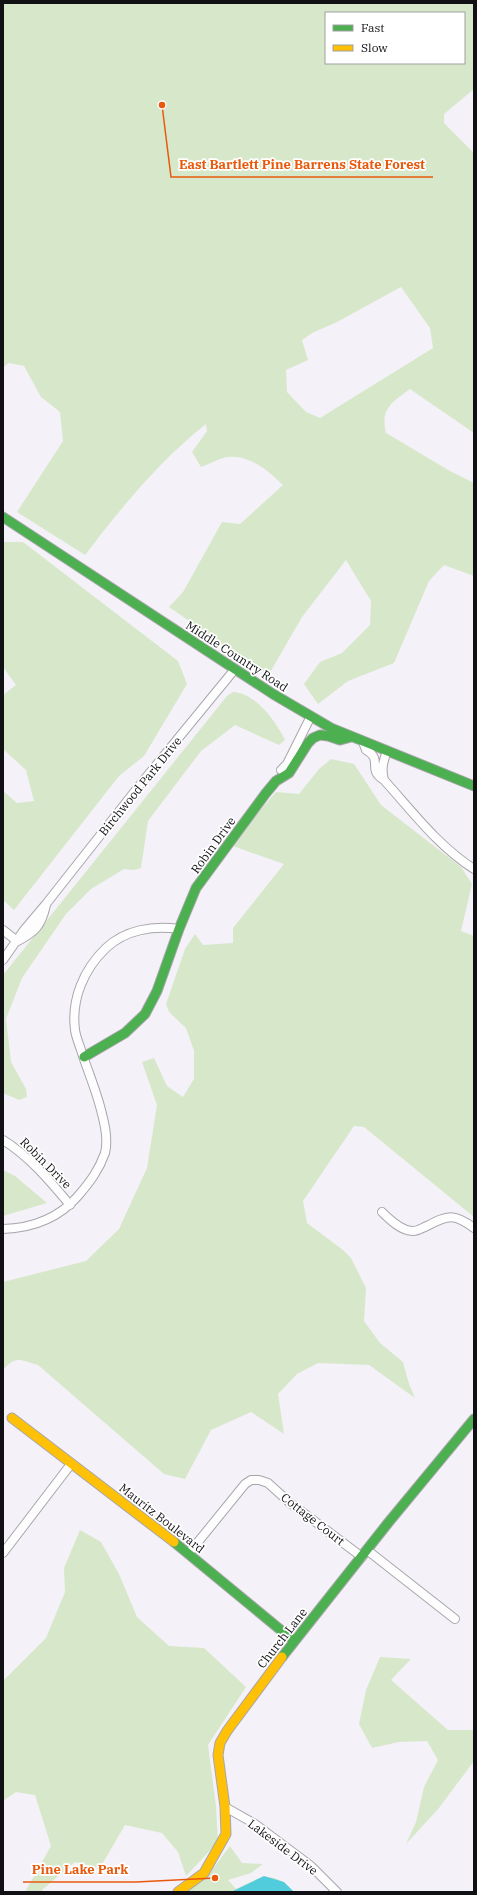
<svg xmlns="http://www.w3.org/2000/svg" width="477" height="1895" viewBox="0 0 477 1895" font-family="'IBM Plex Serif',serif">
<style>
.green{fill:#d7e8ca;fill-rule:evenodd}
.water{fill:#50ccdc}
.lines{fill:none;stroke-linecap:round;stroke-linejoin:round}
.street-casing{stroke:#a8a6ab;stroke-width:10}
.fast-casing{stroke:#a8a6ab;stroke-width:11}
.slow-casing{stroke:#a8a6ab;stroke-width:11}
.street{stroke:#fdfdfe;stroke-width:8}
.fast{stroke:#4caf50;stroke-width:9}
.slow{stroke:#ffc107;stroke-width:9}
.labels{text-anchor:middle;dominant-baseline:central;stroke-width:3.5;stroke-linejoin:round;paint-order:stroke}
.street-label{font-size:12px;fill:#111014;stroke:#fff}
.leader{fill:none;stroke:#e8590c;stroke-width:1.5}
.callout-dot{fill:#e8590c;stroke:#fff;stroke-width:1.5}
.callout-label{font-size:13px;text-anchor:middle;font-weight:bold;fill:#e8590c;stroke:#fff;stroke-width:3.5;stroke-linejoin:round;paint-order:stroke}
</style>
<rect width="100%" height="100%" fill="#f4f1f8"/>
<path class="green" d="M3 3H474V89L444 114V123L474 153V433L410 389C392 402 380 409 386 433L450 471 474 483V576L444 565 429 581 394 663 348 681 318 704 304 684 320 662 342 653 370 625 371 601 346 560 302 617 268 676 169 607 183 592 222 522 240 524 283 485C270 472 249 454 228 457 220 458 210 464 201 467L192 452 207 431 206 424C159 461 121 508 85 555L17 512 63 441 60 412 41 397 24 366 9 363 3 367ZM326 13H464V63H326ZM401 287 430 328 433 348 320 418 306 412 287 392 286 370 308 360 302 340 312 333 337 322Z
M3 542H23L178 661 187 684 144 756 119 776 14 910 3 900V791L17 803 34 801 26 770 3 749V695L16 685 3 667Z
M233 692C256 693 276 722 285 740L279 745 235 725 201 751 148 821 141 868 134 870 124 869 91 889 66 914 22 978 6 1019 11 1062 26 1089 27 1097 19 1100 3 1093V975L227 696Z
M331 759 354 764 381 805 461 867 472 884 461 931 474 936V1217L364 1127 354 1126 303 1201 307 1223 343 1250 351 1258 366 1288 364 1321 380 1343 403 1362 409 1384 415 1398 369 1365 318 1363 297 1374 278 1394 284 1434 251 1412 211 1430 185 1479 164 1474 38 1365C20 1360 16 1355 3 1370V1282L86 1261 119 1229 147 1168 157 1105 142 1062 154 1058 167 1086 183 1097 194 1079V1051L186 1028 169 1012 166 1004 185 949 195 934 203 945 233 943V928L284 864 230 845 276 792 299 794 319 769Z
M3 1170 15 1176 47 1203 3 1216Z
M80 1530 101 1542 119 1574 137 1617 169 1646 204 1648 246 1687 208 1745 216 1806 218 1842 186 1876 178 1852 162 1833 125 1825 100 1868 75 1862 43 1889 42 1892H25L51 1846 35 1795 16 1792 3 1801V1681L46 1638 65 1592 64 1568Z
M380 1657 411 1659 391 1680 448 1730H474V1761L439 1808 406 1844 416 1822 424 1787 438 1760 427 1741 399 1742 372 1748 359 1724 366 1690Z
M230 1846 242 1863 263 1864 251 1873 228 1880 236 1889C260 1877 273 1869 294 1892H185L215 1866Z"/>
<path class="water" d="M264 1876 284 1882 294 1892H231Z"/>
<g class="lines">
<g class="street-casing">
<path id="street" d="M363 742 366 750C384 760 366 769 384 780 412 811 438 846 474 869
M281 770 287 764 311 716
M384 780C381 769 383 762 387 751
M3 930 17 941
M18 941C36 931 41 926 46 905
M3 960 24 930 46 904 139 786 235 669
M3 1140C29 1156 50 1181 70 1205
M382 1212C389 1219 401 1231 413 1231 418 1231 422 1228 427 1226 448 1215 454 1213 474 1228
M3 1229C33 1228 58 1219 78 1196 90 1182 99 1170 105 1153 108 1141 105 1125 102 1114 97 1092 88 1072 81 1050 79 1044 76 1037 75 1030 71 999 84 969 106 948 125 930 153 925 179 929
M367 1550 455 1619
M3 1553 71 1464
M189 1553 245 1484 251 1480H259L268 1483 289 1502 362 1557
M225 1807 255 1824 311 1866 337 1892"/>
</g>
<g class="fast-casing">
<path id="fast" d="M3 517 273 694 331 728 474 786
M84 1057 125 1033 145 1014 157 991 179 929 196 888 266 793 276 781 289 773 308 743 313 738 320 735 328 736 340 740 351 737
M174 1542 294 1641
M282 1657 388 1523 474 1419"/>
</g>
<g class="slow-casing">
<path id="slow" d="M12 1418 174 1542
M178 1892 204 1873 226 1834 225 1807 218 1755 220 1743 227 1731 282 1657"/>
</g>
<use href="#street" class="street"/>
<use href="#fast" class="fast"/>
<use href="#slow" class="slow"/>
</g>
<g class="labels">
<g class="street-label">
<text transform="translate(237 656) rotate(33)">Middle Country Road</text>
<text transform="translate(140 786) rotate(-51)">Birchwood Park Drive</text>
<text transform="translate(213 845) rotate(-54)">Robin Drive</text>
<text transform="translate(46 1163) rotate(45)">Robin Drive</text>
<text transform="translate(162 1518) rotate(38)">Mauritz Boulevard</text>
<text transform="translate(313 1519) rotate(38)">Cottage Court</text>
<text transform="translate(282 1638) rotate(-52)">Church Lane</text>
<text transform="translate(283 1847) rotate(37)">Lakeside Drive</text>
</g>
</g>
<path class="leader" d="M162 105L171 177H433M215 1878L136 1882H23"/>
<g class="callout-dot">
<circle cx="162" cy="105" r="4"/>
<circle cx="215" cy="1878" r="4"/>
</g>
<g class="callout-label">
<text x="302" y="169">East Bartlett Pine Barrens State Forest</text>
<text x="80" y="1874">Pine Lake Park</text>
</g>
<rect width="477" height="1895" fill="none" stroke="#111014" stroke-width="8"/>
<rect x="325" y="12" width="140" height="52" fill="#ffffff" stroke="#a09fa1"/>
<rect x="333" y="25" width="20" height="6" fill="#4caf50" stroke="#a09fa1"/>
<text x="361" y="32" font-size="12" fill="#111014">Fast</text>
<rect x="333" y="45" width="20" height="6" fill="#ffc107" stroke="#a09fa1"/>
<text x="361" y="52" font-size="12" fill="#111014">Slow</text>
</svg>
